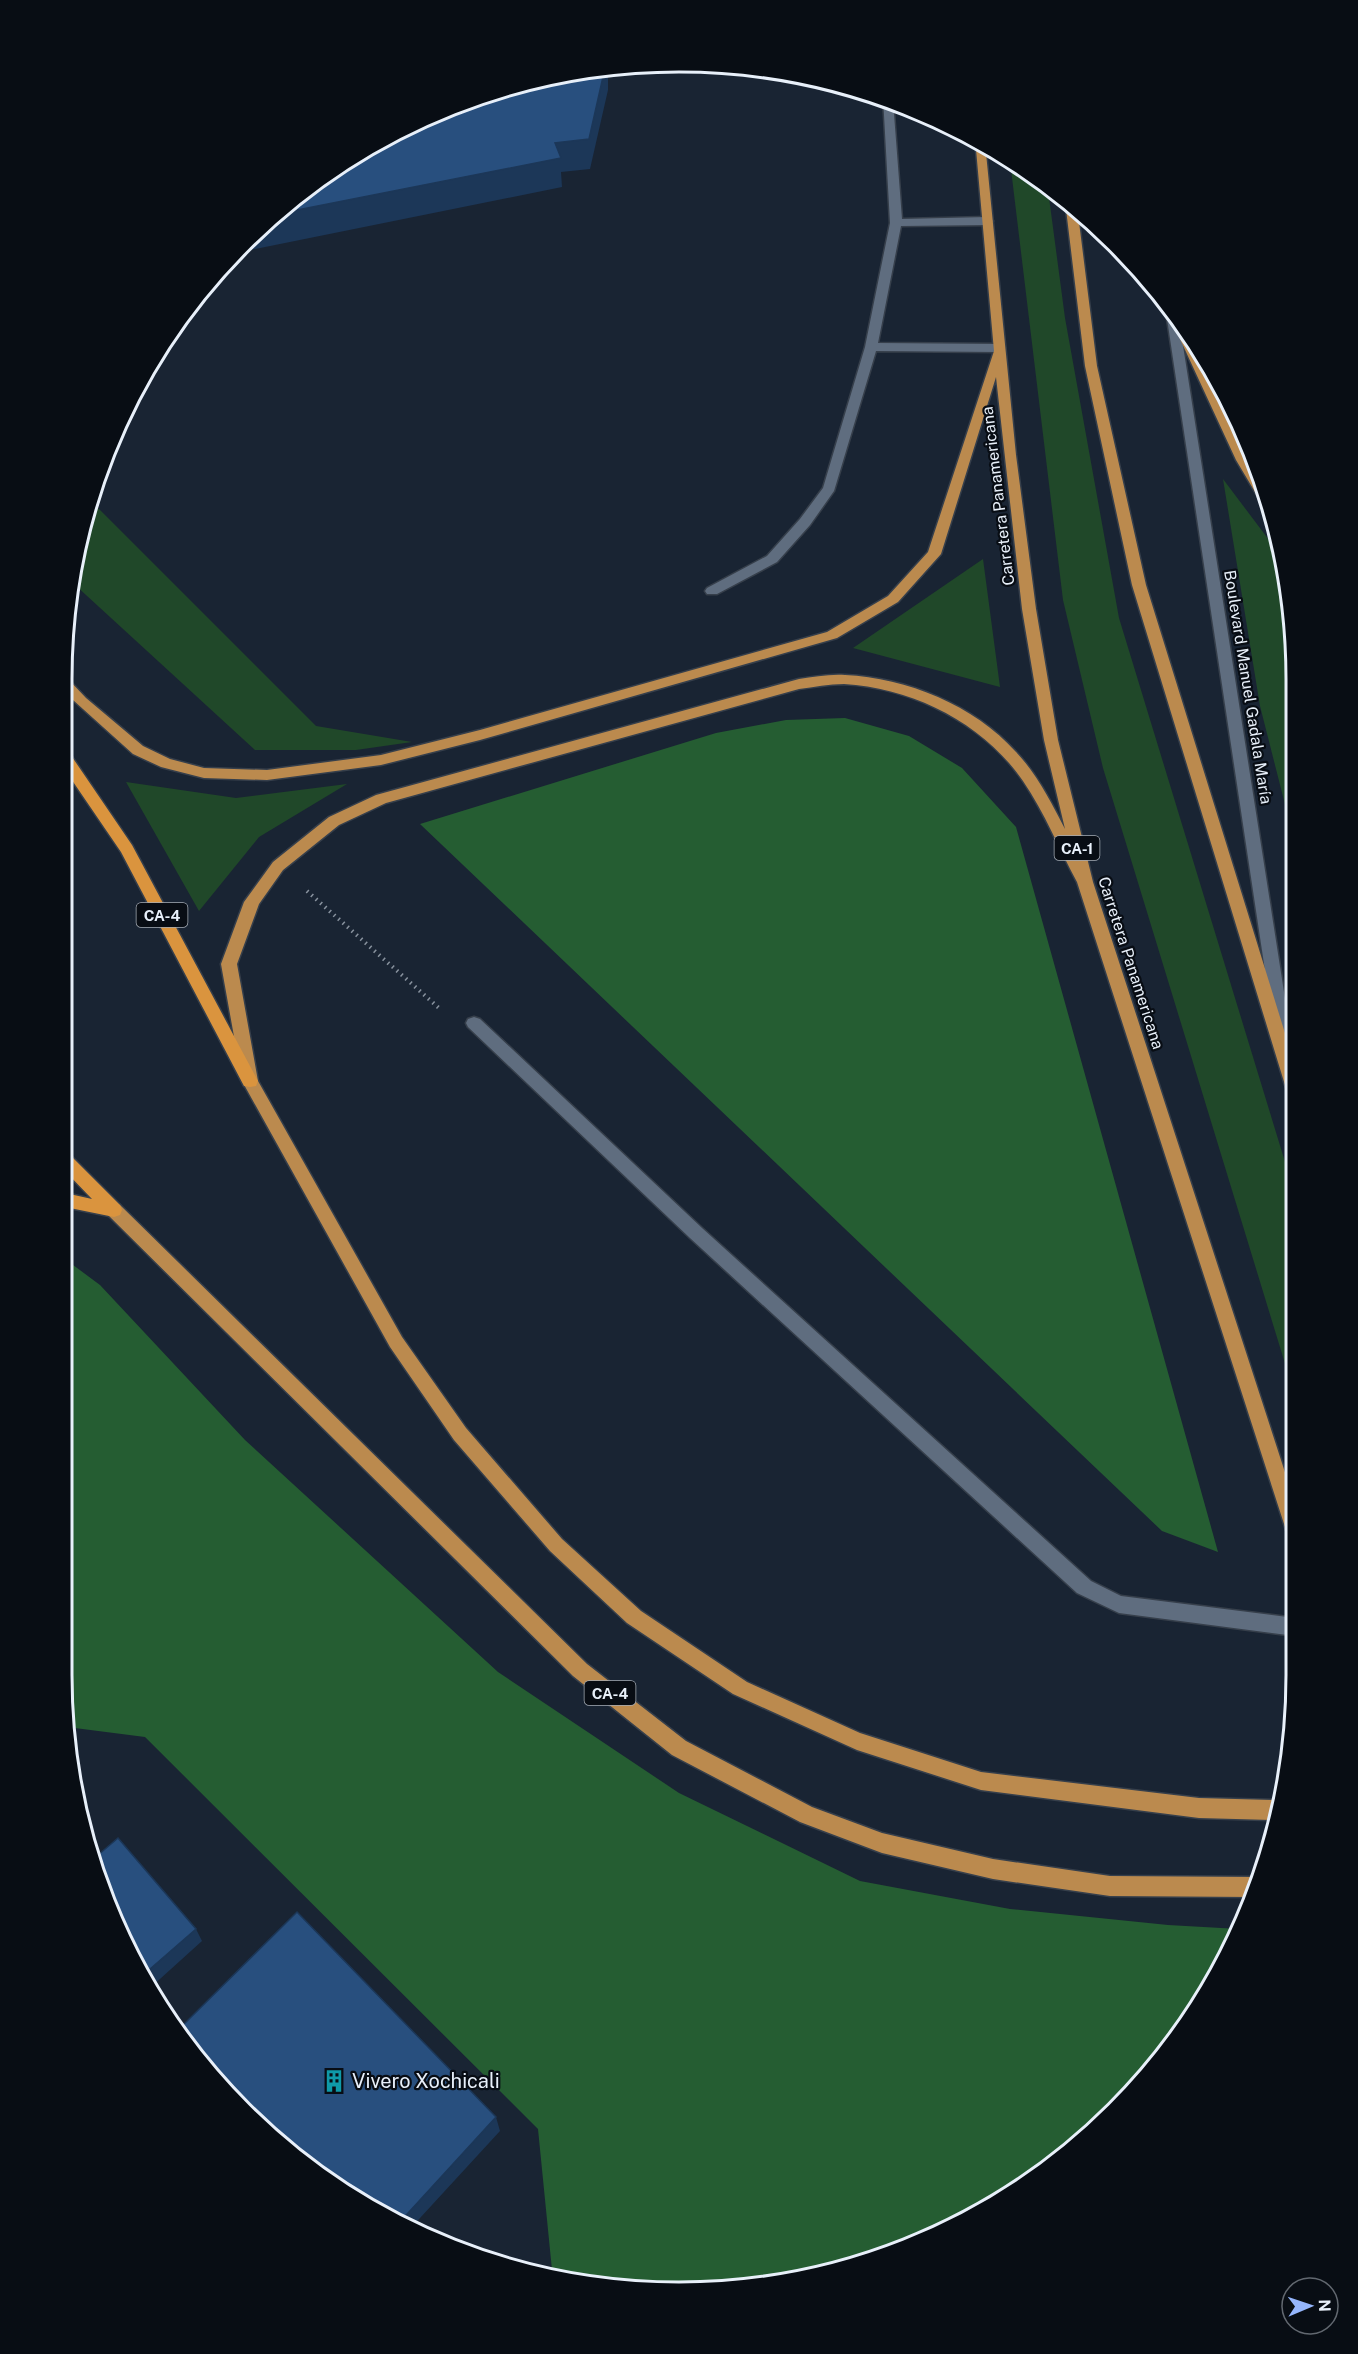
<svg xmlns="http://www.w3.org/2000/svg" width="1358" height="2354" viewBox="0 0 1358 2354" font-family="'Public Sans',sans-serif">
<style>
.green{fill:#204829}
.forest{fill:#255d32}
.lines{fill:none;stroke-linecap:round;stroke-linejoin:round}
.service-casing{stroke:#363f4b;stroke-width:3}
.minor-casing{stroke:#363f4b;stroke-width:3}
.tertiary-casing{stroke:#363f4b;stroke-width:3}
.primary-casing{stroke:#363f4b;stroke-width:3}
.trunk-casing{stroke:#363f4b;stroke-width:3}
.path{stroke:#88929e;stroke-width:4;stroke-dasharray:1.5 4.5;stroke-linecap:butt}
.service{fill:#5f6d7f;fill-rule:evenodd}
.minor{fill:#5f6d7f;fill-rule:evenodd}
.tertiary{fill:#5f6d7f;fill-rule:evenodd}
.primary{fill:#bb8a4e;fill-rule:evenodd}
.trunk{fill:#da943e;fill-rule:evenodd}
.shaded-wall{fill:#1c3758}
.building{fill:#284f7e;stroke:#1c3758;stroke-width:1.5}
.labels{text-anchor:middle;dominant-baseline:central;stroke-width:4.5;stroke-linejoin:round;paint-order:stroke}
.shield{fill:#080d14;stroke:#a5acb5;stroke-width:1.5}
.shield-label{font-size:15px;font-weight:bold;fill:#e8f0fa}
.street-label{font-size:16px;fill:#e8f0fa;stroke:#080d14}
.near-poi-label{font-size:20px;fill:#e8f0fa;stroke:#080d14;text-anchor:start}
.rim{fill:none;stroke:#e8f0fa;stroke-width:3}
</style>
<rect width="100%" height="100%" fill="#192433"/>
<path class="green" d="M1010 161 1048 190 1065 318 1119 618 1293 1188 1294 1393 1103 768 1063 600Z
M1223 479 1272 544 1280 549 1291 599 1292 832 1260 706Z
M90 500 316 726 412 742 356 750H255L74 584Z
M983 559 1000 687 853 648Z
M126 782 236 798 347 784 259 837 199 911Z"/>
<path class="forest" d="M845 718 909 736 962 768 1016 827 1218 1552 1162 1531 420 824 716 733 786 720Z
M65 1259 100 1285 245 1440 498 1672 679 1793 860 1881 1010 1909 1168 1925 1239 1929 1214 1984 1143 2082 1086 2139 988 2210 915 2246 800 2281 719 2291 599 2287 548 2277 552 2270 538 2129 145 1737 67 1727Z"/>
<g class="lines">
<g class="service-casing">
<path id="service" d="M883 97 893 101 902 219 987 217 993 221 987 225 901 226 878 343 999 344 1005 348 999 352 876 351 834 491 810 525 777 562 717 594H707L705 591 707 588 767 556 800 519 823 488 865 347 890 223Z"/>
</g>
<g class="minor-casing">
<path id="minor" d="M474 1017 480 1019 702 1228 1091 1581 1121 1596 1295 1618V1636L1119 1613 1077 1593 690 1238 468 1027 466 1023 468 1019Z"/>
</g>
<g class="tertiary-casing">
<path id="tertiary" d="M1168 309H1170L1179 320 1291 1037 1289 1041 1283 1043 1277 1041 1275 1037 1166 312Z"/>
</g>
<g class="primary-casing">
<path id="primary" d="M975 138 985 143 1016 455 1036 609 1058 740 1093 882 1294 1500 1295 1538 1289 1536 1286 1530 1077 882C1059 849 1045 813 1023 781 984 724 914 688 844 684 829 684 814 687 799 689L386 803 339 825 283 870 259 904 237 964 258 1081 402 1337 466 1428 562 1539 641 1611 747 1682 860 1733 981 1772 1199 1798 1276 1800 1278 1801 1274 1820 1199 1818 981 1790 857 1750 733 1694 627 1623 550 1551 454 1440 390 1347 242 1081 221 964 244 902 273 862 329 817 376 795 799 679C814 677 829 674 845 675 907 678 974 705 1016 752 1037 774 1051 802 1065 829L1044 740 1022 609 996 377 941 554 898 602 837 638 480 740 381 765 267 780 204 778 161 767 133 754 63 691V677L68 679 86 698 143 746 170 759 204 768 267 770 381 755 480 730 827 632 888 596 928 552 994 351Z
M1069 206 1078 214 1097 366 1146 585 1293 1059V1091L1287 1090 1285 1085 1132 585 1085 366 1066 209Z
M1170 310 1189 331 1248 460 1265 487 1270 508 1264 507 1236 460 1168 313Z
M114 1203 120 1205 587 1664 686 1741 812 1807 882 1833 993 1859 1110 1876 1257 1877 1261 1879 1253 1897 1110 1896 993 1879 882 1853 800 1822 672 1755 573 1676 108 1215 106 1210 108 1205Z"/>
</g>
<g class="trunk-casing">
<path id="trunk" d="M63 750 68 751 132 845 258 1081 256 1086 250 1087 244 1086 121 852 63 767Z
M65 1154 71 1156 120 1205 122 1210 120 1215 114 1217 65 1207V1193L92 1199 65 1171Z"/>
</g>
<path class="path" d="M307 891 439 1008"/>
<use href="#service" class="service"/>
<use href="#minor" class="minor"/>
<use href="#tertiary" class="tertiary"/>
<use href="#primary" class="primary"/>
<use href="#trunk" class="trunk"/>
</g>
<path class="shaded-wall" d="M605 68H608V90L590 169 561 172 562 187 235 253 277 214 555 143Z
M196 1929 202 1941 150 1988 142 1976Z
M496 2117 500 2131 409 2230 398 2224Z"/>
<path class="building" d="M605 68 589 139 555 143 561 158 277 214 303 189 406 125 520 82Z
M118 1838 196 1929 142 1976 125 1948 94 1873 91 1861Z
M297 1912 496 2117 398 2224 336 2188 243 2112 189 2051 177 2031Z"/>
<defs>
<g id="building-bare" transform="scale(1.8)"><path d="M-4-6H4V6H1V3H-1V6H-4ZM-2.5-4.3h1.7v1.8h-1.7ZM.8-4.3h1.7v1.8H.8ZM-2.5-1h1.7V.8h-1.7ZM.8-1h1.7V.8H.8Z" fill="#0f9aa8" stroke="#080d14" stroke-width="2.5" paint-order="stroke"/></g>
</defs>
<g fill-rule="evenodd">
<use href="#building-bare" x="334" y="2081"/>
</g>
<g class="labels">
<g class="shield">
<rect x="1054.5" y="836" width="45" height="24" rx="4.5"/>
<rect x="136.5" y="903" width="51" height="24" rx="4.5"/>
<rect x="584.5" y="1681" width="51" height="24" rx="4.5"/>
</g>
<g class="shield-label">
<text x="1077" y="848">CA-1</text>
<text x="162" y="915">CA-4</text>
<text x="610" y="1693">CA-4</text>
</g>
<g class="street-label">
<text transform="translate(998 496) rotate(-97)">Carretera Panamericana</text>
<text transform="translate(1248 687) rotate(81)">Boulevard Manuel Gadala María</text>
<text transform="translate(1131 963) rotate(72)">Carretera Panamericana</text>
</g>
<g class="near-poi-label">
<text x="352" y="2081">Vivero Xochicali</text>
</g>
</g>
<path d="M0 0H1358V2354H0ZM679 72H679A607 607 0 0 1 1286 679V1675A607 607 0 0 1 679 2282H679A607 607 0 0 1 72 1675V679A607 607 0 0 1 679 72Z" fill="#080d14" fill-rule="evenodd"/>
<path class="rim" d="M679 72H679A607 607 0 0 1 1286 679V1675A607 607 0 0 1 679 2282H679A607 607 0 0 1 72 1675V679A607 607 0 0 1 679 72Z"/>
<g transform="translate(1310 2306) rotate(88)"><circle r="28" fill="#080d14" stroke="#626870" stroke-width="1.5"/>
<path d="M0-4.5L10 22L0 15L-10 22Z" fill="#95b6fd"/>
<text y="-9" font-size="16" font-weight="bold" text-anchor="middle" fill="#e8f0fa">N</text>
</g>
</svg>
